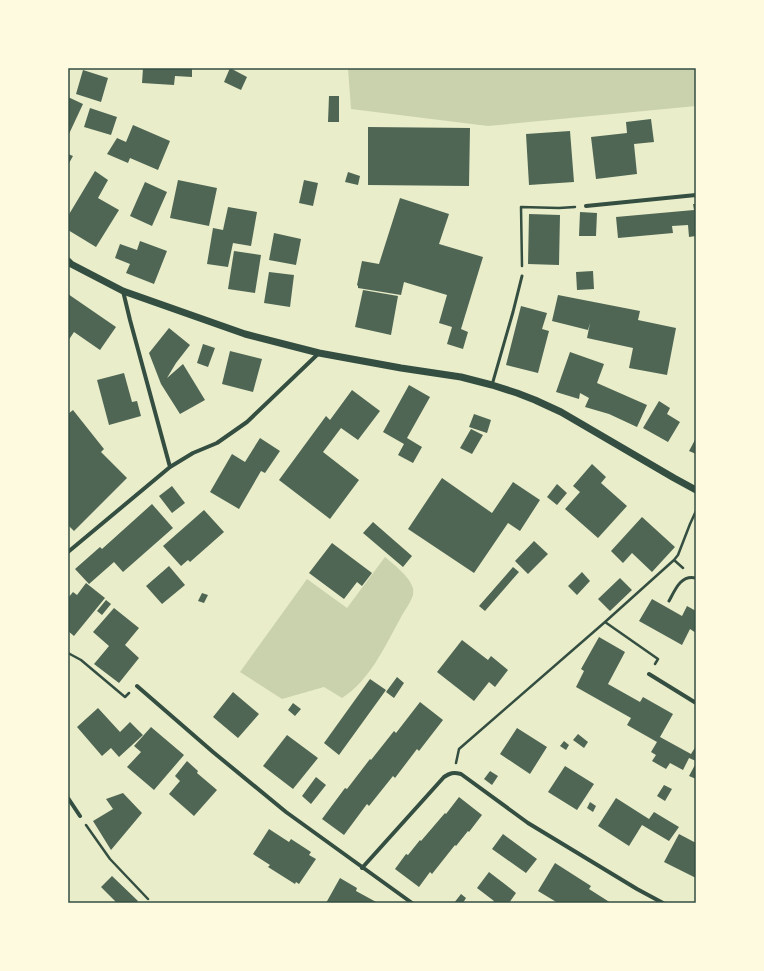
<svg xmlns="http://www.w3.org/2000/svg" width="764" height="971" viewBox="0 0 764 971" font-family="'Fira Sans Condensed',sans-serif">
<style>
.green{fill:#cad2ad}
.building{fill:#4f6655}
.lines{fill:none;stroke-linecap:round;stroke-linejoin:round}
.path{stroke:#344e41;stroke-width:2.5}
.service{stroke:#344e41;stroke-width:3}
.minor{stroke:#344e41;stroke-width:4}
.tertiary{stroke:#344e41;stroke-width:7}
.neatline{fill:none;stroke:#344e41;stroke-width:1.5}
</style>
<rect width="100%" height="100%" fill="#e9edc9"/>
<path class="green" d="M348 68H696V106L488 126 351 109Z
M385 557C393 564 409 576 412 586 414 589 413 592 413 595 410 604 404 611 400 619 384 648 370 680 342 698L324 687 282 699 240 672 307 579 347 608Z"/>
<path class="building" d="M143 68H192V77L175 76 174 85 142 83Z
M230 68 247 77 241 90 224 82Z
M83 70 108 78 101 102 76 94Z
M329 96H339V122H328Z
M68 97 83 104 68 136Z
M90 108 117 117 111 135 84 127Z
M651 119 654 142 634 144 637 174 596 179 591 137 627 133 626 122Z
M133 125 170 141 158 170 130 158 128 163 107 154 117 138 126 142Z
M368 127 470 128 469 186 368 185Z
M570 131 574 182 529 185 526 134Z
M68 154 73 156 68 165Z
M95 171 108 180 98 198 119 210 96 247 68 230V216Z
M348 172 360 176 358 185 345 182Z
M178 180 217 188 209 226 170 218Z
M304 180 318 183 313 206 299 203Z
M145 182 167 192 152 226 130 216Z
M400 198 449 214 439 244 483 257 461 329 468 332 463 349 447 344 452 327 439 323 447 295 404 282 401 295 358 288V286L357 285 362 261 379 264Z
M693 204H696V236L689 237 688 225 672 226 673 233 618 238 616 217 694 210Z
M228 207 257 212 251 246 233 243 228 267 207 264 213 228 223 230Z
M580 212 597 213 596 236H579Z
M529 214 560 215 559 265 528 264Z
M274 233 301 239 296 265 269 260Z
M140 241 167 251 154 284 126 273 130 264 115 258 120 244 137 250Z
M234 251 261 255 255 293 228 289Z
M593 271 594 289 577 290 576 272Z
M269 272 294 275 290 307 264 303Z
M363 290 398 296 391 335 355 327Z
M68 294 116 327 100 350 74 332 68 341Z
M558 295 640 311 638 320 676 328 667 375 629 368 633 348 587 338 590 323 588 330 552 321Z
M521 306 547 313 542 329 549 331 538 373 506 365Z
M169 328 190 345 176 363 167 378 183 364 205 400 180 414 161 384 149 353Z
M203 344 215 348 208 367 197 363Z
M230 351 262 359 253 392 222 384Z
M570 352 604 364 597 383 647 405 637 427 609 414 585 407 589 398 580 393 579 399 556 392Z
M124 373 132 402 137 401 141 416 109 425 97 380Z
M409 385 430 397 407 438 422 447 413 463 398 455 404 444 383 432Z
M352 390 380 411 358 440 341 428 323 452 359 480 330 519 279 480 326 416 330 420Z
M659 401 670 408 667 414 680 422 668 442 643 428Z
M73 410 104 449 101 452 127 478 74 531 68 525V414Z
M474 414 491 420 487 433 469 427Z
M471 429 483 435 472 454 460 448Z
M260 438 280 451 265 473 261 471 239 509 210 492 232 454 245 462Z
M696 438V454L689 451Z
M592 464 606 477 601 483 627 506 598 538 565 509 580 492 573 486Z
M442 478 492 513 513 482 540 500 520 531 508 523 474 573 408 529Z
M557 484 567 493 557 505 547 497Z
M172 486 185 503 172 513 159 496Z
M152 504 173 528 123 572 114 562 89 584 75 569 100 547 102 549Z
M204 510 224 532 190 562 188 560 181 566 163 546Z
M642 517 675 547 652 572 632 553 623 563 611 551Z
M373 522 412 556 403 567 363 533Z
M534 541 548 554 528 574 515 561Z
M332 543 372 573 362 586 357 582 344 599 309 573Z
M169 566 185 585 162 604 146 586Z
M513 567 519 572 485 611 479 606Z
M582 572 590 581 577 595 568 586Z
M620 578 632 590 610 611 598 599Z
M86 583 105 598 74 636 68 631V598L73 592 77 595Z
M202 593 208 595 204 603 198 601Z
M652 599 682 616 687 606 696 611V633L690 629 682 645 639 621Z
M106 600 111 604 102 615 97 611Z
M114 608 139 628 125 645 139 658 119 683 94 664 109 646 93 632Z
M599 637 625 652 608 684 640 702 643 697 673 714 660 737 691 754 696 746V761L689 758 683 770 670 763 666 769 652 761 656 755 651 752 657 742 627 725 631 718 576 687 584 671 581 669Z
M462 640 488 660 491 656 508 670 495 687 489 682 474 701 437 672Z
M397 677 404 683 394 698 386 692Z
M370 679 386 690 339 755 324 743Z
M233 692 259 714 238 738 213 717Z
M420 702 443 720 419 751 417 749 395 778 393 776 369 806 367 804 344 835 322 819 345 788 347 789 370 759 371 760 394 731 396 733Z
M293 703 301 709 295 716 288 710Z
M98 708 120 732 130 722 143 735 119 757 111 748 102 756 77 727Z
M151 727 184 755 154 790 127 767 141 752 134 746Z
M517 728 547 747 530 774 500 754Z
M578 734 588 742 584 748 573 740Z
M287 735 318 758 293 789 263 766Z
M564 741 569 745 566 750 560 746Z
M187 761 198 771 197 773 217 790 194 816 169 794 180 781 175 776Z
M696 763V779L689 776Z
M565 766 594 784 577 810 548 792Z
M490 771 498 776 492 785 484 779Z
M316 777 326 785 311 804 302 796Z
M664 785 672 789 665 801 657 796Z
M123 793 142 813 111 850 93 821 113 809 106 799Z
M459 797 482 815 469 832 468 831 456 846 455 845 432 874 430 872 419 887 395 869 406 854 408 855 420 840 421 841 445 813 446 814Z
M616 798 649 819 654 812 679 827 669 841 642 825 629 846 598 826Z
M590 802 596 806 593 812 587 808Z
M269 829 289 842 291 839 311 852 309 855 316 859 299 884 296 882 295 884 268 867 270 865 253 854Z
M503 834 537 859 526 873 492 849Z
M679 834 696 843V878L664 862Z
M555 863 591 886 589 889 611 903H558L538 891Z
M489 872 506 885 516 893 509 903H493L494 901 477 888Z
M112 876 138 901 136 903H117L101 887Z
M340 878 357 888 356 891 378 903H326Z
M461 894 466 898 463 903H454Z"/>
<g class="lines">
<path class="path" d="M522 266 521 207 559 208 575 207
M674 560 683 568
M605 622 658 659 655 664
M68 653 81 660 125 697 129 693
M456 763 459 749 605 622 674 560 678 555 690 524 696 511
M86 825 110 859 148 899"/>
<path class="service" d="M492 385 513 312 522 276
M669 601C675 590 681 574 696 578"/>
<path class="minor" d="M586 206 696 195
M123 291 130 320 170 467 193 453 217 443 247 422 319 353
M68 552 170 467
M649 674 696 703
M137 686 213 752 286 812 412 903
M68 798 80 816
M362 868 444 777C450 773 453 772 461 774L528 823 637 889 663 903"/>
<path class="tertiary" d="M68 261 71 264 123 291 245 334 319 353 401 368 461 377 492 385 517 393 535 400 561 412 674 478 696 490"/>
</g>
<rect width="764" height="971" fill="none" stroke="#fefae0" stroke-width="138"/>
<rect x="69" y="69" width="626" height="833" class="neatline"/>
</svg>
